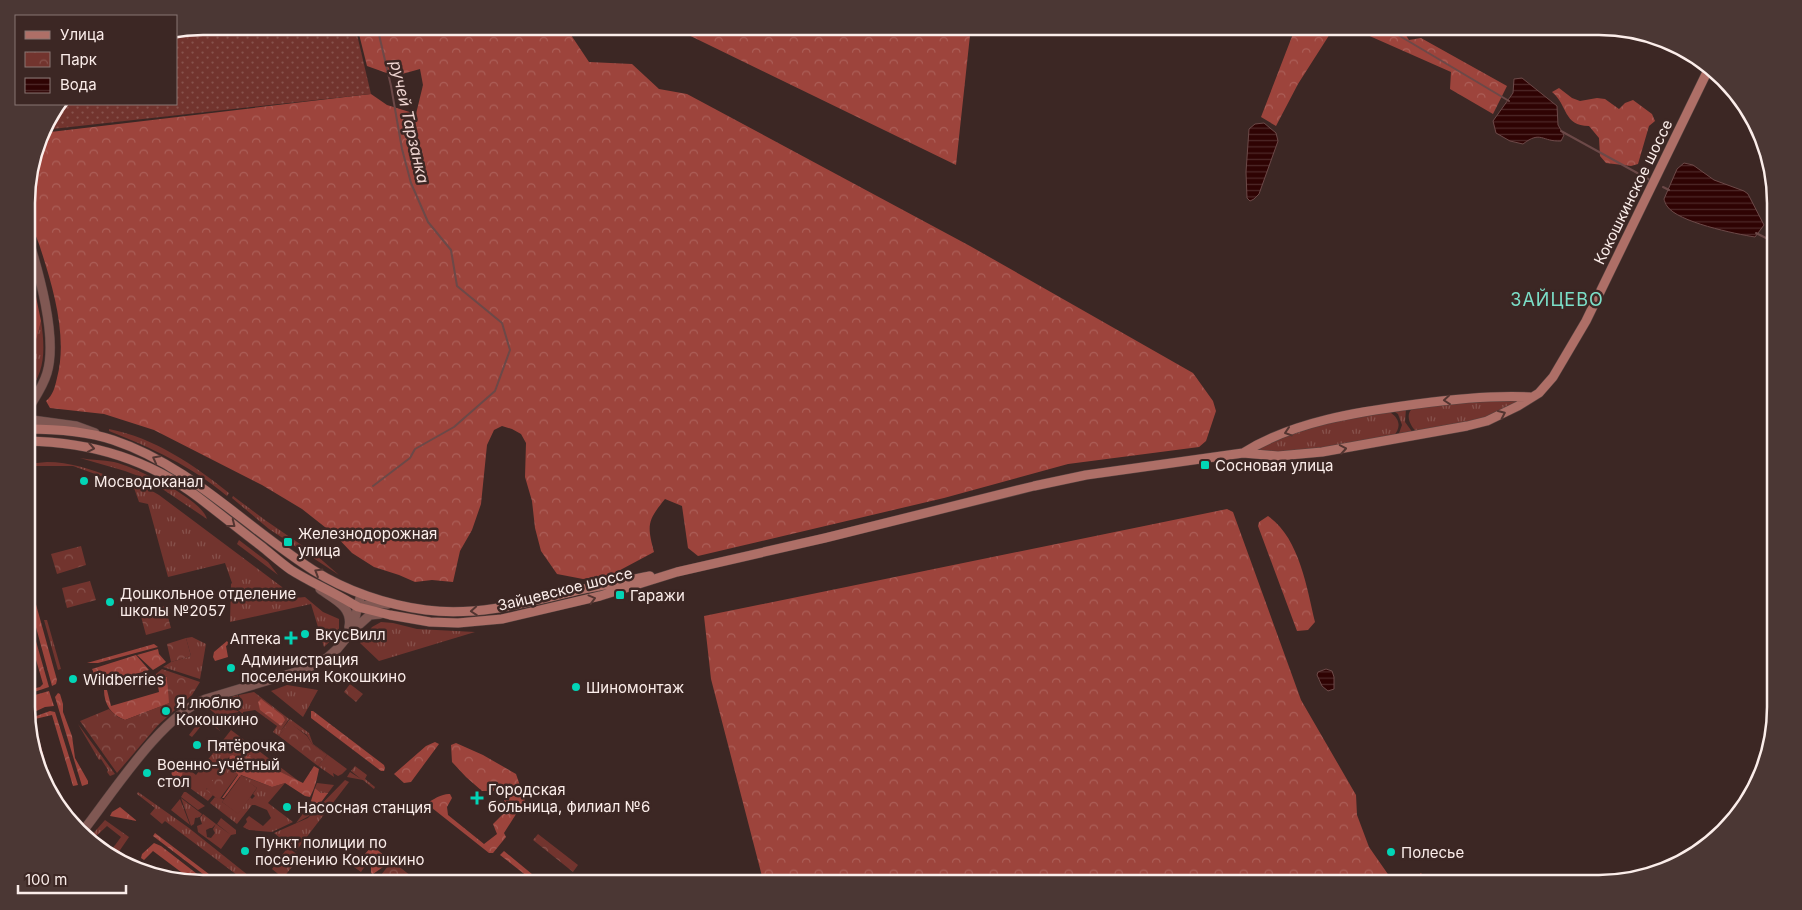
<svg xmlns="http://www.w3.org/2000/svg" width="1802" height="910" viewBox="0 0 1802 910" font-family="Inter,sans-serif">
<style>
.grass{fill:url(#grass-tufts)}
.forest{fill:url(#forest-crowns)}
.park{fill:url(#park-crowns)}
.garden{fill:url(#garden-dots)}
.pitch{fill:#72342e}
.water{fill:url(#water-rules);stroke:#6c4948}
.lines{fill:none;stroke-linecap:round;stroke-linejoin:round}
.stream{stroke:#6c4948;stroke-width:2}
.tertiary-casing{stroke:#574340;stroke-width:10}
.secondary-casing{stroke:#574340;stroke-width:10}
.tertiary{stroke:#805853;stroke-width:9}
.secondary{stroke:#ae6f67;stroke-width:9}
.oneway{stroke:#533531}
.poi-dot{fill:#02d5b6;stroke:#3c2724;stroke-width:2}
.labels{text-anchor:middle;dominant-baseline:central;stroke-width:5;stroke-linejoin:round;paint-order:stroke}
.street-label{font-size:15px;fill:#fbedea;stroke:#3c2724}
.poi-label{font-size:15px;fill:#fbedea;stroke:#3c2724;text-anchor:start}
.water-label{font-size:16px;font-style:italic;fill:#efd5d1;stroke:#3c2724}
.quarter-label{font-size:18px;letter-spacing:1px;fill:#7bdfc8;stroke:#3c2724}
.rim{fill:none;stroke:#fbedea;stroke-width:2.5}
</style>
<defs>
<pattern id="grass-tufts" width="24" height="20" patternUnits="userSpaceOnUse" patternTransform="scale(1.25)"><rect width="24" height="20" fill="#72342e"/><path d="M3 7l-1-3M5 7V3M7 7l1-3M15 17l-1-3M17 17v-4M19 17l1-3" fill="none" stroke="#87524c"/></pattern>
<pattern id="forest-crowns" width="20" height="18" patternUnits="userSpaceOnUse" patternTransform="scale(1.25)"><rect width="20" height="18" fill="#9d443c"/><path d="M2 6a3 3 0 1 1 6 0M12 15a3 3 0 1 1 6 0" fill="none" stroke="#ac5f58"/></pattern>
<pattern id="park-crowns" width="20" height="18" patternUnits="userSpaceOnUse" patternTransform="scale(1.25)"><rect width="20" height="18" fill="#72342e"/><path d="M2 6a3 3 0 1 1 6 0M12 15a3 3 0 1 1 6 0" fill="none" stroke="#87524c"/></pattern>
<pattern id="garden-dots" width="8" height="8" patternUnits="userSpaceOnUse" patternTransform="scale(1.25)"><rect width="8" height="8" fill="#72342e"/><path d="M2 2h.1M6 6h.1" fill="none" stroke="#87524c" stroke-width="1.8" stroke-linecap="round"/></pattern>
<pattern id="water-rules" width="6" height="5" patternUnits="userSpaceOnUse" patternTransform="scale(1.25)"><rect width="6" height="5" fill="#2f0303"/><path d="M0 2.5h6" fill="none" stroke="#4e2828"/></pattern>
</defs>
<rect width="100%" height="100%" fill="#3c2724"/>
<path class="grass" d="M41 321C45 348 46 372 27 394V360L34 349Z
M1525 399 1484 419 1418 433C1408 425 1403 409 1419 406Z
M1406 409 1405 422 1413 433 1398 436 1402 425 1398 414 1392 410Z
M1388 411C1400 418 1402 427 1393 437L1308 452H1247L1319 423Z
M109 429C155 438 194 465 229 493L227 496C191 466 152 448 109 431Z
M80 458C91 460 103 460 114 462 135 467 202 499 207 519L149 480 125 471Z
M47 462C70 462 90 469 111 477 128 482 144 486 159 495L282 587C286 599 293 598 305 597L323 612 339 619V633L324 647 311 604 230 622 231 584 232 583 225 563 168 577 148 504 139 502 134 488 73 466H35L27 468V464Z
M233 496 265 520 316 555 339 575 269 529 232 498Z
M239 540 268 562 278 575 237 544Z
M44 620H47L61 669 58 670Z
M381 622 393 623 417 629 475 632 379 661 360 643 372 627Z
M192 637 206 644 200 679 163 667 171 662 191 656 186 638Z
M287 685 318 690 303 717 271 691Z
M254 692 289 719 280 732 290 719 309 733 313 744 347 769 342 774 338 776 333 773 334 777 318 766 327 755 312 744 307 735 289 723 279 736 273 732 277 726 255 710 243 712V714L224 699 238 695 241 705 239 695Z
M223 700 239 712 218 716 207 707V704Z
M241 713 236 715 228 725 218 717Z
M205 714 220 731 206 720 192 737 189 735Z
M78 724 115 774 110 776 107 772 108 770 101 759 99 760Z
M231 730 300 782 248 756 243 760 233 755 228 758V762L238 774 206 789 213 795 208 801 176 778H181L177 767 173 768 171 771 170 769 177 760 186 769 187 768 196 775Z
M355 766 367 775 365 779 375 787 374 789 363 780 347 777 350 772 361 779 351 771Z
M240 775 272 787 285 783 268 803 293 822 272 832 249 830 243 827 247 822 246 819 249 816 263 826 271 818 267 810 255 805H252L237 824 210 803 215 797 219 799 221 798 224 800 222 802 238 813 250 797 252 799 255 796 253 794 257 788 240 777Z
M345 780 349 782 296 851 274 833 308 818Z
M317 783 334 785 328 793H321L315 788Z
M138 792 189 828 259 884H249L165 821 162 824 150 814 155 808 137 794Z
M184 792H186L205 806 198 810 181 797Z
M181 798 202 814 200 817 195 818 194 824 191 826Z
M180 799 190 825 171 810Z
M308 807 315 810 309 816 296 823Z
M203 814 216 824 212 828H210L206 830 207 837 211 838 215 833 213 829 216 824 231 835 221 849 198 832 197 826 202 824 200 818Z
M221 818 236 830V834L231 835 217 824Z
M105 820 129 837 118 853 113 848 121 837 107 826 93 839 90 837Z
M288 847 300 857 283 878 272 869Z"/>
<path class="forest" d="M357 26H565L589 62 632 64 659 89 687 94 970 246 1193 373 1213 401 1216 411 1206 441 1199 447 1068 464 944 498 698 556 688 548 682 506 665 499C647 521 647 525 654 552L609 576 583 579 557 574 541 551 535 528 532 501 525 477 526 443 521 434 512 429 502 426 494 430 487 445 481 504 472 530 460 551 453 582 432 580 415 582 399 575 374 567 352 553 335 535 302 509 262 485 154 430 104 414 50 408 46 401C53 395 55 387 57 378 68 337 53 287 40 247 36 235 29 221 27 207 23 186 37 154 42 133L371 94 387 105 416 114 423 85 420 69 395 76 367 66Z
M670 26H971L956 165Z
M1296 26H1335L1298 84 1276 126 1261 117Z
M1347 26H1400L1409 40 1421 38 1507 86 1493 114 1450 89 1451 72Z
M1559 88 1572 98 1580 101 1597 98 1605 99 1619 109 1625 103 1633 100 1652 114 1655 121 1649 126 1638 164 1631 166 1606 163 1600 156 1599 138 1589 126C1563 126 1568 105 1552 92Z
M27 253 41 321 34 349 27 360Z
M1227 509 1233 512 1301 700 1356 795 1357 815 1369 847 1392 880 1386 883 764 884 711 679 704 616Z
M1268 516C1299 537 1307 588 1315 622L1308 630 1297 631 1258 526 1259 522Z
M32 590 57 680 56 684 52 686 28 598V591Z
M28 613 49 687 28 694V690L40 687 43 684 28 632Z
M227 641 229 644 226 646 228 657 215 661 213 657 214 652Z
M154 644 158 647 98 663H87Z
M158 649 159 654 166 662 153 670 137 655Z
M136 655 149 670 99 685 92 669Z
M156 674 167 677 170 703 125 720C111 715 104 704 104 690H107L111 706 159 692Z
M49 691 54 706 45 707 30 714 28 713V697Z
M58 693 60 694 63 704V712L72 736 75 758 88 781V784L82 786 55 697Z
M261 699 283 716 285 720 281 726 260 710 258 702Z
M50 711 55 712 78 785 73 786 52 715 35 719 34 721 54 794 28 730V719Z
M311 711H313L384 765 385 768 384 771H381L311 718Z
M435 742 439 744 411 782 404 783 394 774 426 746Z
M456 743 483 755 516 774 525 800 504 833 506 837 493 853H489L427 804C432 799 444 793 450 794L452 798 447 807 448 815 484 844 497 834 493 824 504 813 503 805 505 797 499 791H482L466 777 452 762 451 745Z
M233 755 243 760 248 756 303 783 314 766 319 769C317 779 315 788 310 797L305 796 285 783 272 787 241 775 224 798H222L238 775 228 762 230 756Z
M171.5 773a5.5 5.5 0 1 1 11 0a5.5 5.5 0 1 1-11 0Z
M315 788 321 793H328L319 805 316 806 311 801Z
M120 807 137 821 110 816 112 812Z
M155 833 222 884H216L153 836Z
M154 843 161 846 210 884 193 881 153 851 144 860 141 858 142 854Z
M371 847 375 848 390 860 386 865 373 874 371 873V864L367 860 365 854Z
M504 851 544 884H537L500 855Z
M1421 873 1428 883H1409Z"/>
<path class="park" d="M81 546 86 565 57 574 51 554Z
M90 581 96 600 67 608 62 588Z
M165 606 171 628 146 635 140 613Z
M186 638 191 656 171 662 167 644Z
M162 669 200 682 192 695 158 725 117 773 80 721 109 709 118 717 125 720 169 703 167 677 156 674Z
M350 684 363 694 356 702 344 692Z
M289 722 307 736 312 744 327 755 318 766 279 736Z
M225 764 238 774 219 800 206 790Z
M538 834 578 865 573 872 533 840Z
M392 861 411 876 404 884H393L381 875Z"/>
<path class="garden" d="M203 26H355L371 94 43 130 45 125 61 104H176V32Z"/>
<path class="pitch" d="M241 776 257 788 238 814 222 802Z
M362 857 368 862 361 872 354 867Z"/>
<path class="water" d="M1522 78 1557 106 1558 125 1564 135 1561 141C1542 142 1541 130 1523 144L1510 141 1496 133 1493 121 1513 93 1514 79Z
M1264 123 1276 133 1278 141 1259 194 1254 199 1250 201 1247 198 1246 172 1249 129 1255 124Z
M1684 163 1693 165 1714 180 1744 191 1748 194 1764 225 1755 237C1736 234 1677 222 1667 206 1666 205 1664 200 1664 199L1677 169Z
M1326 669 1332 671 1334 677V689L1328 691 1322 686 1317 675 1318 672Z"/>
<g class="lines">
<path class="stream" d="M1383 26 1509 101
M1561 131 1650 180
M1663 187 1669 190
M1756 233 1774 242
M373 486 410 458 415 449 454 427 495 391 510 350 502 323 457 286 451 250 428 222 411 183 402 149 391 86 377 26"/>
<g class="tertiary-casing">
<path id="tertiary" d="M27 234C38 270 58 337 47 373 43 387 34 399 27 411
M27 417 32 420 76 426 95 433
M320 589C333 599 353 606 349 627
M358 607 377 603 388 604
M352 631 370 615 380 614
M83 831C112 794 162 715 206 699L306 669 327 658 337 649 347 637 354 622 361 594"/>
</g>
<g class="secondary-casing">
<path id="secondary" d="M27 429C55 429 86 431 113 440 191 466 245 527 313 570 346 591 387 605 426 610 478 617 529 602 579 590 603 585 626 581 650 576
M27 441C89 442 148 459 198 497 219 513 240 530 261 546 271 554 281 563 291 570 310 582 331 591 351 603L358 607 390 615 430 622 458 623 502 619 600 596 677 572 825 538 1034 486 1086 475 1243 453 1278 456 1322 452 1467 426 1487 421 1518 406 1539 393 1553 377 1586 321 1708 70
M1243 453C1294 421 1357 412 1417 404 1454 399 1492 395 1530 397"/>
</g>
<use href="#tertiary" class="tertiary"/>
<use href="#secondary" class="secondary"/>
</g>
<defs><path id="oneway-chevron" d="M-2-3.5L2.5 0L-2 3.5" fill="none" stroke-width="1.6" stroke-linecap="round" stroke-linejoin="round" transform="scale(1.25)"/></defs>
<g class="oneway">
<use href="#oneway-chevron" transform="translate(1447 400) rotate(175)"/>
<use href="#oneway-chevron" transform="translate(1502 414) rotate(-25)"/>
<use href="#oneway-chevron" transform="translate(1288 432) rotate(162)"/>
<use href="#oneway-chevron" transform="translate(91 448) rotate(10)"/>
<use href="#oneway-chevron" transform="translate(1343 449) rotate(-10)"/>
<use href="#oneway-chevron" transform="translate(156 459) rotate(-152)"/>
<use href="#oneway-chevron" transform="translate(232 524) rotate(38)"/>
<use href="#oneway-chevron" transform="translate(318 572) rotate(-149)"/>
<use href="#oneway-chevron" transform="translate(592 599) rotate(-15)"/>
<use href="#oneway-chevron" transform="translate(474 611) rotate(176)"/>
</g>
<g class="poi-dot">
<rect x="1200" y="460" width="10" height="10" rx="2.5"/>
<circle cx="84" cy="481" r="5"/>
<rect x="283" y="537" width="10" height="10" rx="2.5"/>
<rect x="615" y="590" width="10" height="10" rx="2.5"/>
<circle cx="110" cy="602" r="5"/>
<circle cx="305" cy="634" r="5"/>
<path d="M288.5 630.5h5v5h5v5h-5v5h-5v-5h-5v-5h5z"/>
<circle cx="231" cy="668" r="5"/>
<circle cx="73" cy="679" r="5"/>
<circle cx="576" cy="687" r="5"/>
<circle cx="166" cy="711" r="5"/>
<circle cx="197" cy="745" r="5"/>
<circle cx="147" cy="773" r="5"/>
<path d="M474.5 790.5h5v5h5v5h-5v5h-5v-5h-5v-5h5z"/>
<circle cx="287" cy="807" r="5"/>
<circle cx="245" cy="851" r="5"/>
<circle cx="1391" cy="852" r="5"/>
</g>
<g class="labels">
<g class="street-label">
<text transform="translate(1633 192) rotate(-64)">Кокошкинское шоссе</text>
<text transform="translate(565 589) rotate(-14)">Зайцевское шоссе</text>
</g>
<g class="poi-label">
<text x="1215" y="465">Сосновая улица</text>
<text x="94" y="481">Мосводоканал</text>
<text x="298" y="533">Железнодорожная<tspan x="298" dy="17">улица</tspan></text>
<text x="120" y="593">Дошкольное отделение<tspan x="120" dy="17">школы №2057</tspan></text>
<text x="630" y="595">Гаражи</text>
<text x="315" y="634">ВкусВилл</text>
<text x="281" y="638" text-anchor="end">Аптека</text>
<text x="241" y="659">Администрация<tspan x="241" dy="17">поселения Кокошкино</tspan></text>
<text x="83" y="679">Wildberries</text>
<text x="586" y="687">Шиномонтаж</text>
<text x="176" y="702">Я люблю<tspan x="176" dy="17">Кокошкино</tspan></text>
<text x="207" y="745">Пятёрочка</text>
<text x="157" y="764">Военно-учётный<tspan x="157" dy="17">стол</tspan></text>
<text x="488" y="789">Городская<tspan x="488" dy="17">больница, филиал №6</tspan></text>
<text x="297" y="807">Насосная станция</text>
<text x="255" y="842">Пункт полиции по<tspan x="255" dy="17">поселению Кокошкино</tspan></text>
<text x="1401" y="852">Полесье</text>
</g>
<g class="water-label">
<text transform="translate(410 122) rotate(77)">ручей Тарзанка</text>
</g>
<g class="quarter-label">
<text x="1557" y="299">ЗАЙЦЕВО</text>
</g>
</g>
<path d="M0 0H1802V910H0ZM203 35H1599A168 168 0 0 1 1767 203V707A168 168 0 0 1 1599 875H203A168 168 0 0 1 35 707V203A168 168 0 0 1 203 35Z" fill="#4b3734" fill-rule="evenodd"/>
<path class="rim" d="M203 35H1599A168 168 0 0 1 1767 203V707A168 168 0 0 1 1599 875H203A168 168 0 0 1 35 707V203A168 168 0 0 1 203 35Z"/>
<rect x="15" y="15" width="162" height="90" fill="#3c2724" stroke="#887673"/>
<rect x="25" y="31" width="25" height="8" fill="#ae6f67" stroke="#887673"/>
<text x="60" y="40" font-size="15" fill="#fbedea">Улица</text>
<rect x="25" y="52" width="25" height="15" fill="url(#park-crowns)" stroke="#887673"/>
<text x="60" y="65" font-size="15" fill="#fbedea">Парк</text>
<rect x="25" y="78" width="25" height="15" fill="url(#water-rules)" stroke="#887673"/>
<text x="60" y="90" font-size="15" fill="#fbedea">Вода</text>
<path d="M18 885v8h108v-8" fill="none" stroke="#fbedea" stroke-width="2.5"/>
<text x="25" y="885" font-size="15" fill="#fbedea" stroke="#3c2724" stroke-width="4" paint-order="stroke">100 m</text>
</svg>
